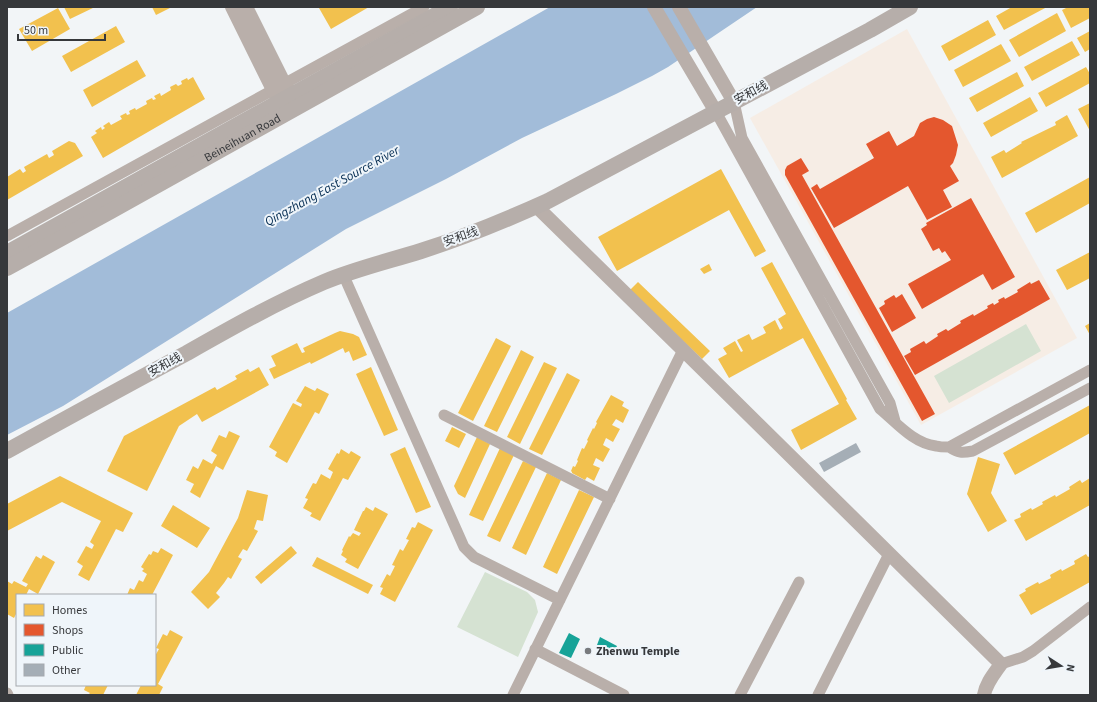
<svg xmlns="http://www.w3.org/2000/svg" width="1097" height="702" viewBox="0 0 1097 702" font-family="'Source Sans 3','Noto Sans SC',sans-serif">
<style>
.commercial{fill:#f6ede5}
.green{fill:#d5e2d2}
.water{fill:#a2bcd9}
.homes{fill:#f2c14e}
.shops{fill:#e4572e}
.public{fill:#17a398}
.building{fill:#a5aeb6}
.lines{fill:none;stroke-linecap:round;stroke-linejoin:round}
.minor{stroke:#b9afaa;stroke-width:11}
.tertiary{stroke:#b9afaa;stroke-width:14}
.secondary{stroke:#b6aeaa;stroke-width:16}
.poi-dot{fill:#787a7d;stroke:#eff5fa;stroke-width:1.5}
.labels{text-anchor:middle;dominant-baseline:central;stroke-width:4;stroke-linejoin:round;paint-order:stroke}
.street-label{font-size:12px;fill:#36383b;stroke:#eff5fa}
.poi-label{font-size:12px;font-weight:bold;fill:#36383b;stroke:#eff5fa;text-anchor:start}
.water-label{font-size:13px;font-style:italic;fill:#032b51;stroke:#eff5fa}
</style>
<rect width="100%" height="100%" fill="#f2f5f7"/>
<path class="commercial" d="M907 29 1077 338 921 425 750 118Z"/>
<path class="green" d="M1026 324 1041 351 949 403 934 376Z
M485 572 527 592 535 600 538 612 518 657 457 627Z"/>
<path class="water" d="M550 7H757L668 67 652 76 616 94 522 138 446 179 346 229 63 406 7 435V313Z"/>
<path class="homes" d="M64 7H95L70 19Z
M152 7H172L156 15Z
M320 7H369L331 29 319 8Z
M1012 7H1047L1004 30 996 16Z
M1068 7H1090V18L1071 28 1062 10Z
M58 8 70 29 32 51 19 29Z
M1057 13 1066 31 1019 57 1009 40Z
M988 20 996 35 949 61 941 46Z
M116 26 125 42 71 72 62 56Z
M1090 31V49L1085 52 1077 38Z
M1072 41 1080 55 1032 81 1024 67Z
M1001 44 1011 61 963 87 954 70Z
M137 60 146 76 92 107 83 90Z
M1086 67 1090 74V83L1046 107 1038 93Z
M1017 72 1024 86 977 112 969 98Z
M193 77 205 99 103 158 91 137 97 133 95 131 101 127 102 130 105 128 103 126 109 122 111 125 122 119 120 116 126 113 127 115 130 114 129 111 135 108 136 110 147 104 146 101 152 98 153 100 156 99 154 96 160 93 161 96 171 90 170 87 176 84 178 86 182 84 181 81 187 78 188 80Z
M1030 97 1038 111 991 137 983 123Z
M1090 103V131L1078 109Z
M1067 115 1078 136 1002 178 991 157 1004 150 1006 153 1022 143 1021 142 1056 125 1055 122Z
M69 141 75 143 83 156 7 200V177L20 169 23 173 26 171 24 167 47 154 49 158 54 155 52 151Z
M721 169 766 251 755 257 729 210 617 271 598 237Z
M1090 177V203L1036 233 1025 213Z
M1090 252V278L1067 290 1056 270Z
M772 262 847 399 846 400 857 419 801 450 791 430 839 404 803 338 729 378 718 359 727 354 723 348 735 341 741 352 743 351 737 340 749 334 752 340 766 333 763 327 775 320 780 330 783 328 778 319 786 314 761 268Z
M709 264 712 270 704 274 700 269Z
M638 282 710 351 702 359 630 290Z
M1090 323V335L1085 326Z
M340 331 353 334 359 337 367 355 353 361 349 351 345 353 343 348 311 364 310 362 274 379 269 369 276 366 271 356 297 343 302 353 305 352 303 348 335 333Z
M496 338 511 346 473 421 458 413Z
M521 350 534 357 497 432 484 426Z
M544 362 557 368 520 444 507 437Z
M259 367 269 385 202 422 197 414 179 426 147 491 107 471 124 436 215 387 217 390 237 379 235 376 248 369 250 372Z
M371 367 398 430 384 436 356 374Z
M567 373 580 380 542 455 529 449Z
M305 386 315 391 317 388 329 394 319 414 315 412 287 463 275 456 277 452 269 447 293 403 301 407 302 404 296 401Z
M611 395 624 402 622 406 629 410 623 423 616 419 612 425 620 429 613 442 606 438 603 445 610 449 603 462 596 458 593 465 600 468 594 481 587 477 585 480 572 473V472L571 471 573 466 575 467 578 461 577 460 582 448 584 449 588 441 587 440 593 428 594 429 597 423 596 422Z
M1090 405V433L1015 475 1003 453Z
M452 427 466 434 459 448 445 441Z
M229 431 240 436 223 470 216 466 200 498 190 492 194 484 186 480 193 466 198 469 203 459 212 464 217 455 211 451 219 435 226 438Z
M477 437 490 444 465 498 458 494 454 486Z
M405 447 431 507 416 513 390 454Z
M500 448 514 455 483 521 469 515Z
M341 449 349 454 351 451 361 457 348 480 343 478 320 521 310 516 312 513 303 508 308 499 305 498 313 483 316 484 321 474 330 479 333 472 328 469 337 453 339 454Z
M978 457 1000 464 991 493 1007 521 988 532 967 494Z
M523 461 536 467 500 542 487 536Z
M547 473 561 480 526 555 512 548Z
M60 476 133 513 123 532 116 529 89 581 78 575 83 566 77 562 86 546 92 549 94 545 90 542 101 521 62 502 7 531V504Z
M1090 478V505L1026 541 1014 520 1021 517 1020 514 1031 508 1032 510 1043 504 1042 502 1055 495 1056 497 1070 489 1069 487 1080 480 1082 483Z
M247 490 268 495 263 521 257 520 254 529 258 531 247 551 243 549 238 557 242 559 231 579 228 577 224 583 216 593 220 597 208 609 191 592 209 572 238 518Z
M579 490 594 497 557 574 543 567Z
M173 505 210 528 197 548 161 526Z
M366 507 373 511 375 507 388 514 358 569 345 562 347 559 341 555 343 551 342 550 349 536 350 537 353 533 359 536 361 533 354 530 363 511H364Z
M418 522 433 530 395 602 380 594 383 588 380 587 387 574 390 576 395 566 392 565 400 549 403 551 409 540 406 539 412 527 415 528Z
M291 546 297 553 261 584 255 577Z
M161 548 173 555 152 595H127L130 588 134 590 139 580 143 582 147 574 142 571 144 569 141 567 149 554 151 555 153 551 158 553Z
M1086 554 1088 557 1090 556V582L1031 615 1019 595 1026 591 1025 589 1038 582 1039 584 1051 578 1050 575 1061 569 1062 571 1075 564 1074 561Z
M43 555 55 562 38 594 29 589 26 595H17V612L14 618 7 614V581L12 584 14 581 26 587 28 584 22 581 36 556 41 559Z
M317 557 373 585 368 594 312 566Z
M170 630 183 637 158 684 163 687 159 695H136L141 685H155V656L159 649 156 648 163 634 167 636Z
M86 685H108L103 695H88L90 693 84 690Z"/>
<path class="shops" d="M934 117 943 120 952 126 958 145 956 155 953 163 950 166 959 181 943 190 952 207 927 220 908 186 834 228 811 188 817 184 820 189 874 158 866 144 889 131 897 146 914 136 920 123 927 119Z
M801 158 809 171 802 175 935 414 922 421 785 175V170L787 166Z
M971 198 1015 277 992 290 983 274 922 309 908 284 951 260 945 251 942 253 939 248 933 251 921 229 927 225 926 223Z
M1039 280 1050 299 915 375 904 356 911 352 910 349 924 341 926 344 938 336 937 334 946 329 948 331 961 323 960 321 973 314 974 316 988 308 987 306 993 303 994 305 999 302 998 300 1004 297 1005 299 1018 292 1017 290 1030 282 1031 284Z
M902 294 916 318 892 332 879 308 885 304 884 301 894 295 896 298Z"/>
<path class="public" d="M569 633 580 639 571 658 559 653Z
M600 637 617 646 614 653 597 645Z"/>
<path class="building" d="M856 443 861 452 824 472 819 463Z"/>
<g class="lines">
<path class="minor" d="M734 102 742 138 890 403 895 421
M716 112 880 409C897 423 913 443 936 446 940 447 945 447 949 447L1090 370
M7 236 424 7
M343 274 464 547 474 557 560 600
M444 415 610 499
M949 447C958 453 962 453 973 451L1090 388
M535 649 624 695
M1001 664 1023 657 1033 651 1090 607
M7 693 8 695
M513 695 683 350
M740 695 799 582
M818 695 889 554"/>
<path class="tertiary" d="M232 7 284 112
M246 7 295 105
M654 7 716 112
M679 7 734 102
M536 206 683 350 1001 664C994 674 986 683 984 695"/>
<g class="secondary">
<path d="M7 253 450 7"/>
<path id="s1" d="M7 268 111 211 477 7"/>
<path d="M7 451C67 418 127 385 187 353 231 328 277 302 324 282 355 269 389 261 421 251 465 237 506 220 548 201L870 30 910 7"/>
</g>
</g>
<circle class="poi-dot" cx="588" cy="651" r="4"/>
<g class="labels">
<g class="street-label">
<text transform="translate(751 93) rotate(-28)">安和线</text>
<text stroke="none"><textPath href="#s1" startOffset="269">Beineihuan Road</textPath></text>
<text transform="translate(461 237) rotate(-19)">安和线</text>
<text transform="translate(165 365) rotate(-29)">安和线</text>
</g>
<g class="poi-label">
<text x="596" y="651">Zhenwu Temple</text>
</g>
<g class="water-label">
<text transform="translate(332 186) rotate(-29)">Qingzhang East Source River</text>
</g>
</g>
<rect width="1097" height="702" fill="none" stroke="#36383b" stroke-width="16"/>
<rect x="16" y="594" width="140" height="92" fill="#eff5fa" stroke="#a5a9ae"/>
<rect x="24" y="604" width="20" height="12" fill="#f2c14e" stroke="#a5a9ae"/>
<text x="52" y="614" font-size="12" fill="#36383b">Homes</text>
<rect x="24" y="624" width="20" height="12" fill="#e4572e" stroke="#a5a9ae"/>
<text x="52" y="634" font-size="12" fill="#36383b">Shops</text>
<rect x="24" y="644" width="20" height="12" fill="#17a398" stroke="#a5a9ae"/>
<text x="52" y="654" font-size="12" fill="#36383b">Public</text>
<rect x="24" y="664" width="20" height="12" fill="#a5aeb6" stroke="#a5a9ae"/>
<text x="52" y="674" font-size="12" fill="#36383b">Other</text>
<g transform="translate(1061 666) rotate(102)" stroke="#eff5fa" stroke-width="3" paint-order="stroke">
<path d="M0-3L7 15L0 10L-7 15Z" fill="#36383b"/>
<text y="-6" font-size="11" font-weight="bold" text-anchor="middle" fill="#36383b">N</text>
</g>
<path d="M18 34v6h87v-6" fill="none" stroke="#36383b" stroke-width="2"/>
<text x="24" y="34" font-size="12" fill="#36383b" stroke="#eff5fa" stroke-width="3" paint-order="stroke">50 m</text>
</svg>
